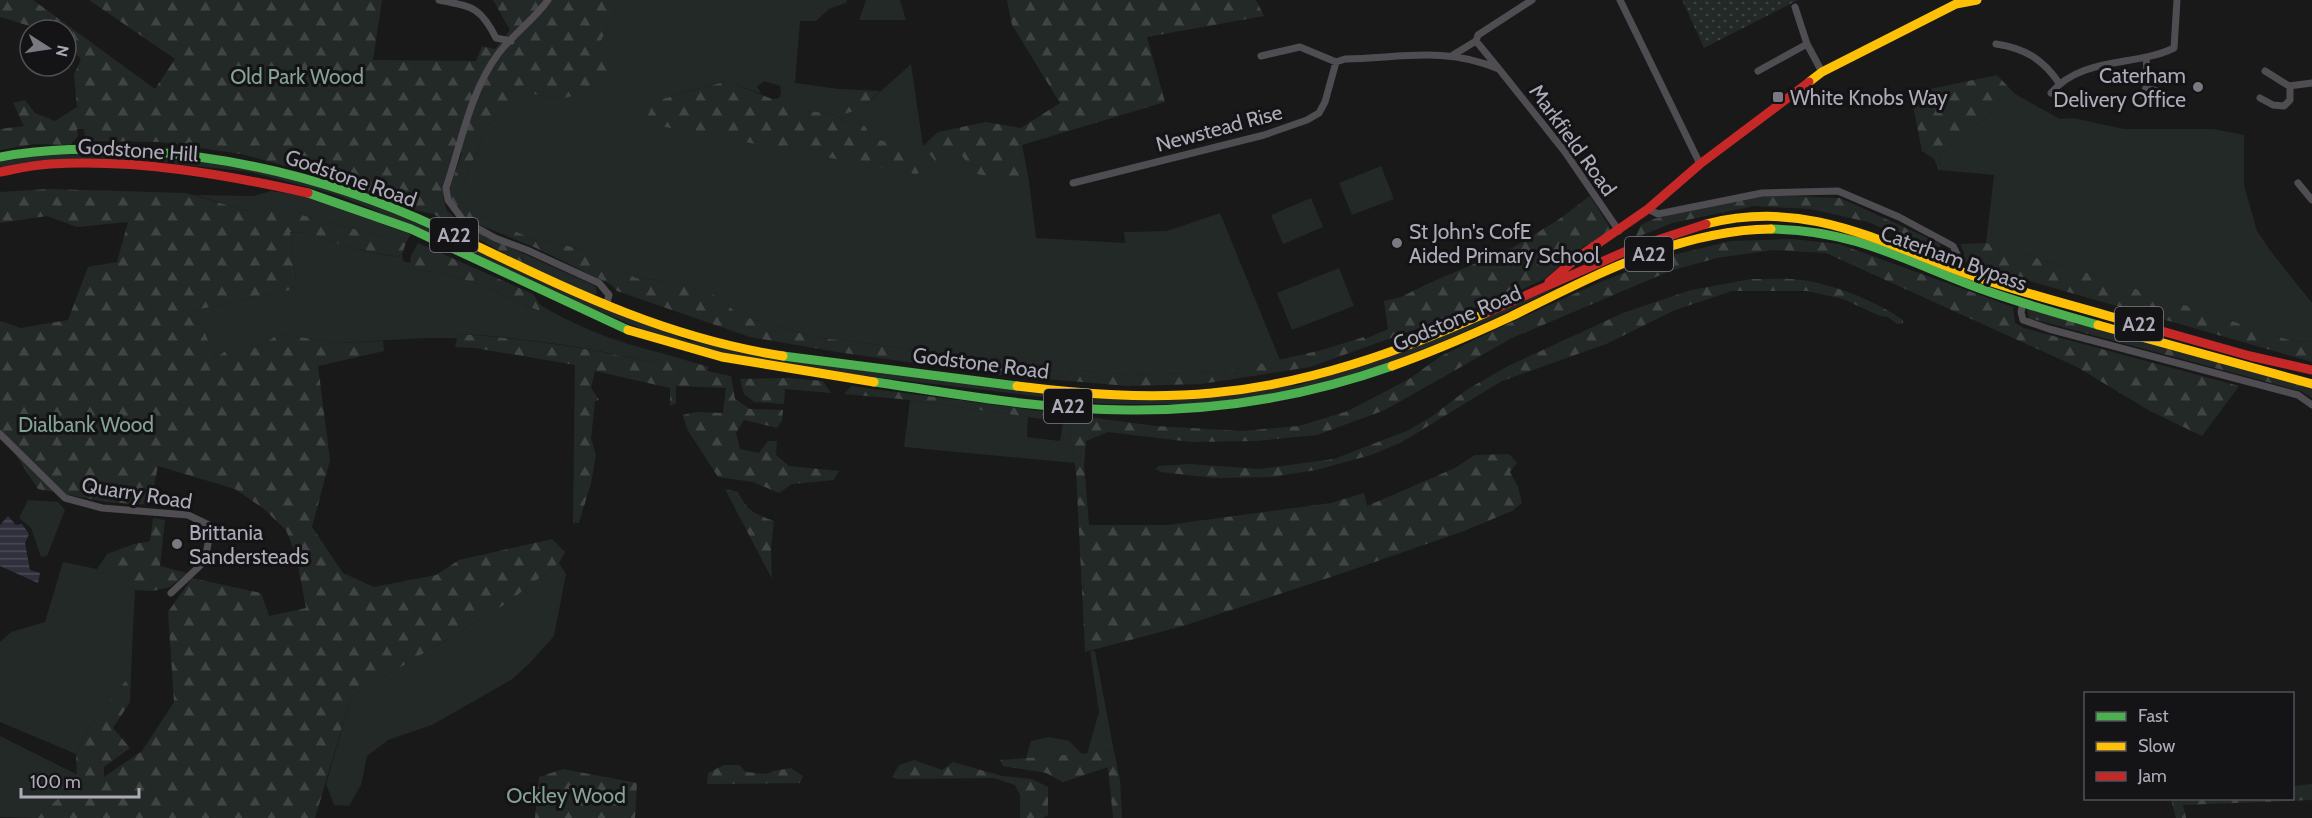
<svg xmlns="http://www.w3.org/2000/svg" width="2312" height="818" viewBox="0 0 2312 818" font-family="Cabin,sans-serif">
<style>
.grass{fill:#232927;fill-rule:evenodd}
.forest{fill:url(#forest-firs)}
.park{fill:url(#park-dots)}
.water{fill:url(#water-rules)}
.lines{fill:none;stroke-linecap:round;stroke-linejoin:round}
.street{stroke:#4f4d52;stroke-width:7}
.fast{stroke:#4caf50;stroke-width:9}
.slow{stroke:#ffc107;stroke-width:9}
.jam{stroke:#c62828;stroke-width:9}
.poi-dot{fill:#7a7881;stroke:#141315;stroke-width:2}
.labels{text-anchor:middle;dominant-baseline:central;stroke-width:6;stroke-linejoin:round;paint-order:stroke}
.shield{fill:#141315;stroke:#807d88;stroke-width:1.5}
.shield-label{font-size:20px;font-weight:bold;fill:#aeabb9}
.poi-label{font-size:21px;fill:#aeabb9;stroke:#141315;text-anchor:start}
.park-label{font-size:21px;fill:#84a295;stroke:#141315}
.street-label{font-size:21px;fill:#aeabb9;stroke:#141315}
</style>
<defs>
<pattern id="forest-firs" width="22" height="20" patternUnits="userSpaceOnUse" patternTransform="scale(1.5)"><rect width="22" height="20" fill="#232927"/><path d="M5 1l3.5 6h-7zM16 11l3.5 6h-7z" fill="#404544"/></pattern>
<pattern id="park-dots" width="8" height="8" patternUnits="userSpaceOnUse" patternTransform="scale(1.5)"><rect width="8" height="8" fill="#232927"/><path d="M2 2h.1M6 6h.1" fill="none" stroke="#404544" stroke-width="1.8" stroke-linecap="round"/></pattern>
<pattern id="water-rules" width="6" height="5" patternUnits="userSpaceOnUse" patternTransform="scale(1.5)"><rect width="6" height="5" fill="#2f303c"/><path d="M0 2.5h6" fill="none" stroke="#4b4b56"/></pattern>
</defs>
<rect width="100%" height="100%" fill="#191919"/>
<path class="grass" d="M621 0H847L846 3 829 9 816 21H800L795 83 839 89 837 115 861 109 911 64 923 146 962 156 1014 181H1029L1036 238 1125 243 1124 232 1167 231 1220 213 1280 360 1224 372 1129 375 1079 370 1054 371 1037 364 813 337 739 315 717 296 676 282 636 278 586 250 528 237 477 214 457 198 488 125 533 94 561 99 596 51ZM726 81 762 94 757 87 764 81 780 86 781 93 792 108 836 115 842 120 865 126 872 138 913 149 655 101Z
M866 0H900L906 20H859Z
M2015 94 2060 119 2073 118 2124 129H2213L2244 135V185L2257 231 2272 253 2312 303V342L2292 341 2091 274 1986 243 1994 175 1939 170 1940 154Z
M82 154 140 156 209 162 290 178 360 199 688 341 1098 398 1299 385 1562 286 1467 331 1378 368 1297 391 1202 404H1104L797 368 699 348 637 327 584 305 367 207 334 194 250 172 162 162 118 159 0 167V162L40 155Z
M1381 166 1394 199 1352 215 1339 183Z
M271 191 307 197 411 234 406 243 310 217 251 212 195 195 254 196Z
M1311 198 1323 227 1283 244 1271 215Z
M290 232 307 233 345 246 390 256 397 257 402 254 403 261 410 263V269L442 273 485 286 538 311 540 305C581 328 612 341 658 352L653 362C588 348 523 337 458 334L457 338H426L339 343 279 334 256 348 237 342 215 359 204 330 187 312 290 290 296 279Z
M522 253 591 284 596 287 597 293 593 295 523 264Z
M1339 268 1354 306 1292 330 1277 293Z
M910 400 1028 417 1027 437 1060 441 1063 422 1069 423 1075 463 904 447Z
M28 500 58 502 65 510 47 556 41 557 31 528 19 518Z
M63 562 97 569 98 572 112 573 122 585 135 590 131 674 87 730 76 754 0 722V642L11 632 45 622Z
M559 563 566 574 554 636 530 663 511 680 432 725 388 740 367 756 361 785 349 806 334 805 326 784 351 697 507 603Z
M1090 651H1095L1114 751 1087 754 1099 712Z
M0 736 78 775 77 784 44 810 38 818 0 817Z
M1049 737 1069 741 1082 754 1026 758 1031 741Z"/>
<path class="forest" d="M0 0H33L155 89 175 59 89 0H382L373 60 476 61 482 46 495 49 510 30 493 0H621L596 51 620 69 611 85 561 99 533 94 488 125 457 198 477 214 528 237 586 250 636 278 676 282 717 296 739 315 813 337 1037 364 1054 371 1079 370 1129 375 1224 372 1322 350 1364 337 1365 339 1388 329 1384 301 1401 297 1427 284 1514 247 1558 220 1590 196 1609 226 1610 234 1583 247 1544 279 1506 297 1310 367 1201 384 1128 386 999 375 837 352 750 337 617 291 610 284 536 248 466 219 451 200 450 188 462 152 454 157 445 182 443 198 447 211 464 225 522 253 523 264 433 214 401 207 329 178 241 154 160 142 85 141 84 129H77L78 136 70 145 35 144 0 150V129L24 126 13 103 25 100 35 113 55 121 77 107 74 75 81 59 66 43V30C40 30 26 25 0 17Z
M1007 0H1256L1264 16 1147 37 1165 102 1022 145 1029 181H1014L977 174 962 156 936 162 923 146 938 132 986 122 1021 128 1060 103 1012 25Z
M1997 75 2015 94 1940 154 1939 170 1934 159 1922 151 1910 91 1935 88Z
M727 81 772 99 779 98 781 93 792 108 836 115 839 89 880 91 861 109 837 116 842 120 865 126 872 138 914 149 924 171 916 174 644 123 655 101Z
M48 189 186 193 251 212 258 206 310 217 406 243 402 254 397 257 345 246 307 233 290 232 296 280 290 290 187 312 204 330 215 359 237 342 256 348 279 334 339 343 383 341 384 351 318 366 330 460 312 527 343 573 374 587 436 575 459 560 552 539 565 552 559 563 507 603 351 697 315 818H38L44 810 77 784 76 754 87 730 131 674 130 702 113 728 130 748 104 767V777L142 751 174 702 168 612 192 578 261 593 269 616 306 608 296 555 286 530 264 509 235 489 158 466 150 505 106 502 38 489 0 431V321L21 328 68 320 88 267 117 262 128 222 77 227 47 216 0 223V192Z
M1765 195 1840 198 1941 244 1937 252 1868 222 1810 209 1754 206 1672 223 1635 238 1641 225 1653 219Z
M1792 239 1839 244 2013 307 2015 323 2024 328 2239 386 2202 436 2150 411 2077 367 1826 253 1773 250 1717 258 1670 271 1512 338 1385 410 1317 435 1256 441 1191 442 1108 432 1086 441 1084 465 1089 525H1167L1331 503 1364 493 1367 506 1455 468 1475 455 1509 454 1517 463 1510 472 1518 487 1522 503 1512 511 1464 531 1340 574 1183 626 1085 652 1076 471 1069 423 910 400 844 394 851 386 1156 426 1242 431 1299 426 1348 411 1409 379 1441 356 1499 328 1598 283 1665 257 1731 241Z
M418 243 533 294 540 305 539 311 485 286 442 273 409 269 411 256Z
M1986 243 2091 274 2292 341 2312 342V362L1963 262 1964 253 1960 244Z
M1751 279C1768 279 1787 278 1803 280 1838 286 1874 300 1903 320V323L1897 324 1888 317 1880 316 1843 299 1807 291H1732L1675 310 1606 344 1502 381 1400 443 1371 455 1316 470 1272 477 1215 478 1161 472 1155 469 1159 466 1189 464 1259 469 1334 459 1409 430 1431 417 1468 389 1508 366 1623 313 1691 290Z
M2027 308 2312 387V398L2301 391 2029 318Z
M458 334C523 338 588 348 652 362L658 352 709 367 707 371 731 376 735 399 750 409 783 410 782 421 777 428 744 420 736 433 740 449 759 453 768 441H777L776 455 789 466 839 471 834 480 792 484 779 493 753 482 718 477 687 429 683 415 696 412 723 413 726 388 676 386V403L670 406V388L595 371 591 388 599 400 595 401 591 438 596 455 591 483 579 523H573L575 365 475 348 455 347Z
M789 378 823 381 831 393 785 389 784 404 754 402 744 394 740 379Z
M725 489 738 492C747 511 756 515 774 521L771 548 772 579Z
M153 518 165 520 160 566 187 573 170 587 152 591 135 590 122 585 112 573 98 572 97 569 107 554 134 544 150 541Z
M1114 751 1120 780 1122 818H1113L1108 767 1063 782 1046 773 1003 766 1000 760Z
M914 760 942 770 953 762 1002 776 1032 779 1048 787V815L1042 818H1020V795L1015 785 994 778 897 779 892 777 899 765Z
M724 765H739L746 772 767 774 773 771 791 768 803 776 800 783 707 784 708 773Z
M563 769 637 783 635 818H535L539 777Z
M2312 784V800L2183 805 2186 818H2176L2171 799 2292 798 2293 786Z"/>
<path class="park" d="M1682 0H1798L1704 48Z"/>
<path class="water" d="M8 516 16 525 22 524 29 534 25 543 30 570 40 573 38 583 0 566V525Z"/>
<g class="lines">
<path class="street" d="M439 0C472 7 480 6 496 38L511 41
M548 0C534 20 512 35 498 54 470 92 461 144 446 188L448 200 463 220 495 238 527 250 599 283 609 295 606 306
M1620 0 1700 164
M1795 7 1807 44 1822 72
M1996 44C2024 48 2043 59 2059 83
M1453 55 1476 41 1478 35 1532 0
M1261 56 1300 47 1336 62 1345 59C1401 58 1445 46 1499 69L1476 41
M1499 69 1565 152 1619 231
M1758 71 1807 44
M2265 71 2289 86 2312 83
M2147 89 2159 91
M2051 93C2082 56 2135 67 2174 48L2177 0
M2143 96 2148 82 2146 58
M2260 98 2273 105 2284 106 2290 100V86
M1073 183 1264 135 1307 120 1319 113 1325 102 1336 62
M2298 183 2312 200
M1648 209 1658 214 1762 193 1838 191 1899 217 1953 246 1958 256 1953 268
M2023 303 2021 312 2023 320 2049 329 2298 395 2312 405
M0 434 65 498 102 508 188 515 211 526 205 561 171 593"/>
<path class="fast" d="M0 157C48 148 92 148 141 151 246 158 344 184 439 228
M308 193 411 229 628 330
M1771 229C1853 230 1902 259 1976 287 2016 302 2057 313 2098 325
M783 356 1017 386
M874 382C958 394 1043 410 1128 410 1217 411 1307 396 1392 366"/>
<path class="slow" d="M1809 82 1822 72 1956 4 1977 0
M1706 224C1808 198 1881 243 1973 276 2023 293 2075 306 2126 321
M439 228C554 282 654 336 783 356
M2098 325 2312 384
M628 330 722 357 874 382
M1392 366C1432 352 1471 335 1510 317 1592 277 1677 230 1771 229
M1017 386C1082 394 1147 399 1212 393 1309 384 1399 352 1486 313"/>
<path class="jam" d="M0 172C16 169 33 165 50 164 137 159 223 174 308 193
M1549 282 1577 258 1648 209 1700 164 1809 82
M1486 313 1633 248 1706 224
M2126 321 2250 356 2312 370"/>
</g>
<g class="poi-dot">
<circle cx="2198" cy="87" r="6"/>
<rect x="1772" y="91" width="12" height="12" rx="3"/>
<circle cx="1397" cy="243" r="6"/>
<circle cx="177" cy="544" r="6"/>
</g>
<g class="labels">
<g class="shield">
<rect x="430" y="218" width="48" height="34" rx="4.5"/>
<rect x="1625" y="237" width="48" height="34" rx="4.5"/>
<rect x="2115" y="307" width="48" height="34" rx="4.5"/>
<rect x="1044" y="389" width="48" height="34" rx="4.5"/>
</g>
<g class="shield-label">
<text x="454" y="235">A22</text>
<text x="1649" y="254">A22</text>
<text x="2139" y="324">A22</text>
<text x="1068" y="406">A22</text>
</g>
<g class="poi-label">
<text x="2186" y="75" text-anchor="end">Caterham<tspan x="2186" dy="24">Delivery Office</tspan></text>
<text x="1790" y="97">White Knobs Way</text>
<text x="1409" y="231">St John's CofE<tspan x="1409" dy="24">Aided Primary School</tspan></text>
<text x="189" y="532">Brittania<tspan x="189" dy="24">Sandersteads</tspan></text>
</g>
<g class="park-label">
<text x="297" y="76">Old Park Wood</text>
<text x="86" y="424">Dialbank Wood</text>
<text x="566" y="795">Ockley Wood</text>
</g>
<g class="street-label">
<text transform="translate(1219 128) rotate(-15)">Newstead Rise</text>
<text transform="translate(1573 140) rotate(54)">Markfield Road</text>
<text transform="translate(138 150) rotate(4)">Godstone Hill</text>
<text transform="translate(351 178) rotate(19)">Godstone Road</text>
<text transform="translate(1954 258) rotate(20)">Caterham Bypass</text>
<text transform="translate(1457 318) rotate(-23)">Godstone Road</text>
<text transform="translate(981 363) rotate(7)">Godstone Road</text>
<text transform="translate(137 493) rotate(9)">Quarry Road</text>
</g>
</g>
<rect x="2084" y="692" width="210" height="108" fill="#141315" stroke="#525057" stroke-width="1.5"/>
<rect x="2096" y="712" width="30" height="9" fill="#4caf50" stroke="#525057" stroke-width="1.5"/>
<text x="2138" y="722" font-size="18" fill="#aeabb9">Fast</text>
<rect x="2096" y="742" width="30" height="9" fill="#ffc107" stroke="#525057" stroke-width="1.5"/>
<text x="2138" y="752" font-size="18" fill="#aeabb9">Slow</text>
<rect x="2096" y="772" width="30" height="9" fill="#c62828" stroke="#525057" stroke-width="1.5"/>
<text x="2138" y="782" font-size="18" fill="#aeabb9">Jam</text>
<g transform="translate(48 48) rotate(102)"><circle r="28" fill="#141315" stroke="#525057" stroke-width="1.5"/>
<path d="M0-4.5L10 22L0 15L-10 22Z" fill="#7a7881"/>
<text y="-9" font-size="16" font-weight="bold" text-anchor="middle" fill="#aeabb9">N</text>
</g>
<path d="M21 788v9h118v-9" fill="none" stroke="#aeabb9" stroke-width="3"/>
<text x="30" y="788" font-size="18" fill="#aeabb9" stroke="#141315" stroke-width="4.5" paint-order="stroke">100 m</text>
</svg>
